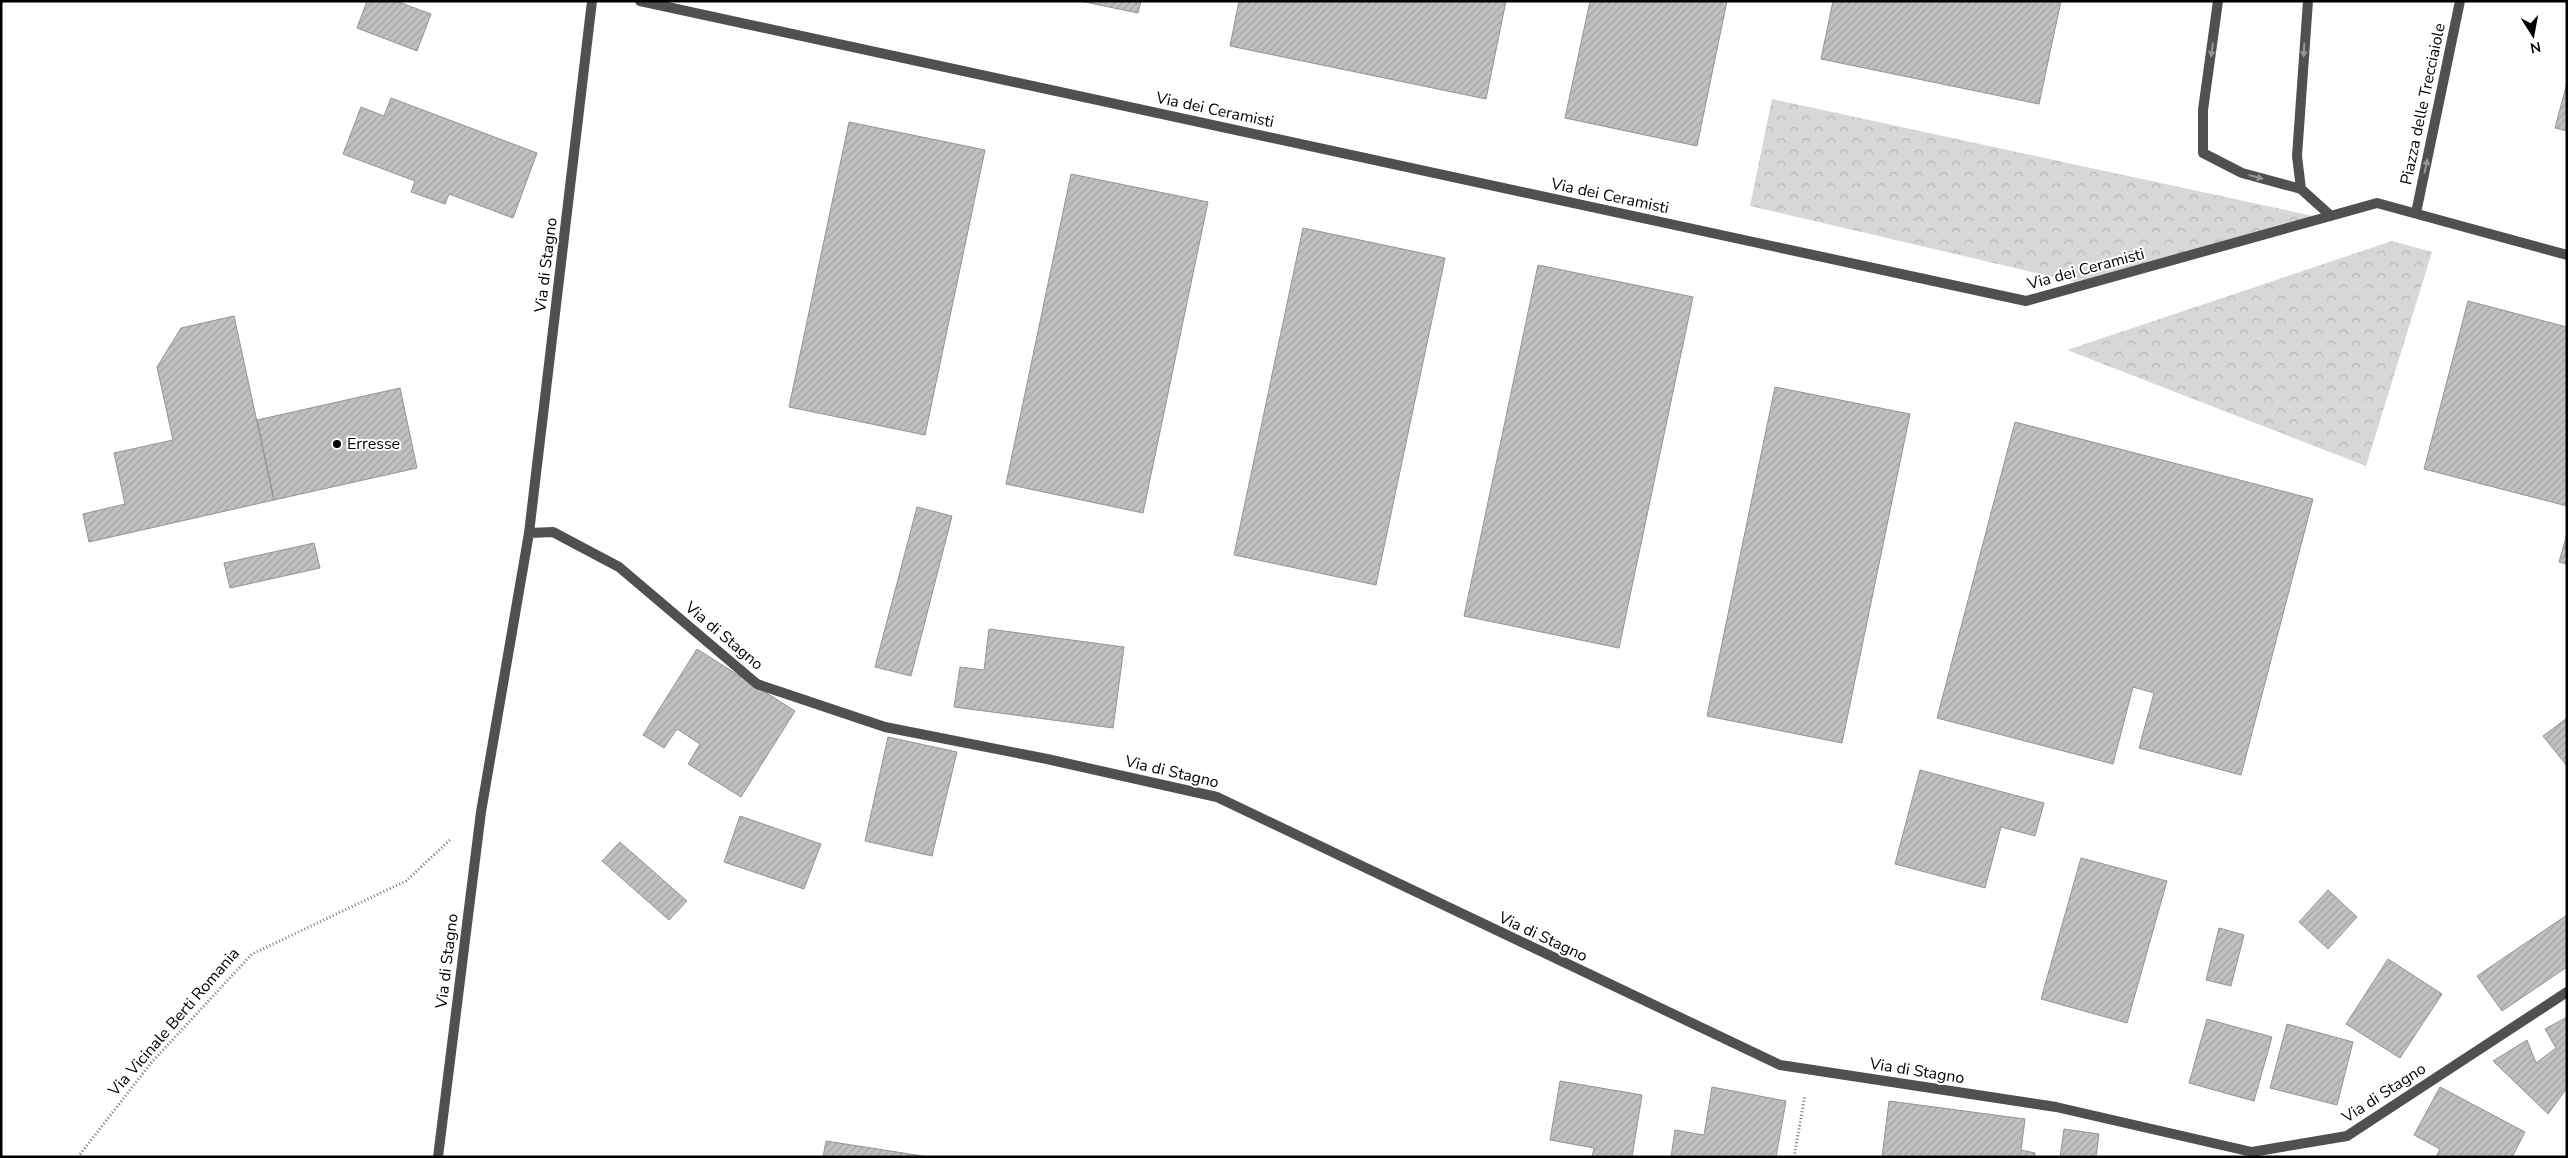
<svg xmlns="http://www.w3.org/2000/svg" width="2568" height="1158" viewBox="0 0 2568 1158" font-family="'Nunito Sans',sans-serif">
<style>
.park{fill:url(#park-crowns)}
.building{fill:url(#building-hatch);stroke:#949494}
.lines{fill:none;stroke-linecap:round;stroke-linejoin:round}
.path{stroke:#727272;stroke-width:3;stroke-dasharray:1 2.5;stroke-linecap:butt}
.street{stroke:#505050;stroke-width:10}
.oneway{fill:#969696}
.poi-dot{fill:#000;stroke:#fff;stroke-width:2}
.labels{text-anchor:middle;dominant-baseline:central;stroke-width:4;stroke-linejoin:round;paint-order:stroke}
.street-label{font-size:16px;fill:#000;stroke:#fff}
.poi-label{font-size:16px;fill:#000;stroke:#fff;text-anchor:start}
</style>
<defs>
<pattern id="park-crowns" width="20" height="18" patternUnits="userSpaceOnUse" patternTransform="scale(1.25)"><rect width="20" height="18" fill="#d7d7d7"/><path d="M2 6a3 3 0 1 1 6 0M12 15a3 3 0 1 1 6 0" fill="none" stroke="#b7b7b7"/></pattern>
<pattern id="building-hatch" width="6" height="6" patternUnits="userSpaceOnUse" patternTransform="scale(1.25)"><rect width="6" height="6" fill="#c0c0c0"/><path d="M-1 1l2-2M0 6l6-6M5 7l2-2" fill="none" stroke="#a3a3a3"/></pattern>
</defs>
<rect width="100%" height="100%" fill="#fff"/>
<path class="park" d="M1772 99 2313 216 2075 282 1750 206Z
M2392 241 2432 252 2366 466 2067 350Z"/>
<path class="building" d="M367 1H396L431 14 417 51 357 28Z
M1080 1H1141L1138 13Z
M1239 1H1506L1486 99 1230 46Z
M1590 1H1727L1697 146 1565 118Z
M1833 1H2061L2039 104 1821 59Z
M2567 83V131L2555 128Z
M391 98 537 153 513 218 449 194 445 204 411 192 415 181 343 154 361 107 384 116Z
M849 122 985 150 925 435 789 407Z
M1071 174 1208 202 1143 513 1006 484Z
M1303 228 1445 258 1376 585 1234 555Z
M1538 265 1693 297 1619 648 1464 616Z
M2468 301 2567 327V506L2424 469Z
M234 316 274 500 89 542 83 514 125 504 114 453 173 440 157 367 181 328Z
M1775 387 1910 414 1842 743 1707 716Z
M400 388 417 468 274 500 257 420Z
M2015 422 2313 499 2241 775 2139 748 2154 693 2133 687 2113 764 1937 718Z
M917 507 952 516 911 676 875 667Z
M2567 534V564L2559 562Z
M314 543 320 568 230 588 224 563Z
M989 629 1124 647 1113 728 954 707 960 667 984 670Z
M697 649 795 711 741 797 688 764 700 744 677 729 664 748 643 735Z
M2567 718V766L2543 736Z
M888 737 957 752 932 856 865 841Z
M1920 770 2044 803 2035 836 2001 827 1985 888 1895 864Z
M740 816 821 844 804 889 724 862Z
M620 842 687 901 669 920 602 861Z
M2081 858 2167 881 2127 1023 2041 999Z
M2328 890 2357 917 2328 949 2299 922Z
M2567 915V967L2502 1011 2477 976Z
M2219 928 2244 935 2231 986 2206 980Z
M2388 959 2442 994 2400 1058 2346 1024Z
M2567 1017V1088L2548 1114 2493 1061 2527 1040 2536 1063 2556 1048 2545 1029Z
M2207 1019 2272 1037 2254 1101 2189 1083Z
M2287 1024 2353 1042 2337 1105 2270 1088Z
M1560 1081 1642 1095 1632 1157H1592L1594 1148 1550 1140Z
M1712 1087 1786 1101 1776 1157H1671L1675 1130 1704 1135Z
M2440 1087 2525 1132 2512 1157H2436L2440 1149 2414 1135Z
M1889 1101 2025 1119 2021 1150 2035 1153V1157H1882Z
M2064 1129 2099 1134 2096 1157H2060Z
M826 1141 929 1157H823Z"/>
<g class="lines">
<path class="path" d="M78 1157 151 1063 252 954 406 881 451 839
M1794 1157 1805 1095"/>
<path class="street" d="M640 1 2026 301 2377 203 2567 255
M2218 1 2203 110V153L2242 173 2301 189
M2308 1 2297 156 2301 189 2331 216
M2416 213 2460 1
M529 533 553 532 619 567 757 684 885 727 1047 759 1217 797 1780 1065 2056 1107 2252 1152 2347 1136 2567 992
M438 1157 481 812 529 533 592 1"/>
</g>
<defs><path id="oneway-solid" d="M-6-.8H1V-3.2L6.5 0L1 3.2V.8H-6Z" transform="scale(1.25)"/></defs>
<g class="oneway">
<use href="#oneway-solid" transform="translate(2212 50) rotate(98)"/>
<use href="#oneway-solid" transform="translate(2304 50) rotate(93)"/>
<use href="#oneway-solid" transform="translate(2426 166) rotate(-78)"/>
<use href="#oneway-solid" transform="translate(2256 177) rotate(15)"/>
</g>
<circle class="poi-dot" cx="337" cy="444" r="5"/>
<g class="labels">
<g class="street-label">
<text transform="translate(2423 104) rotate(-78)">Piazza delle Trecciaiole</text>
<text transform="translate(1215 110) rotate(12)">Via dei Ceramisti</text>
<text transform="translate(1610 196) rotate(12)">Via dei Ceramisti</text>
<text transform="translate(546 265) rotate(-83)">Via di Stagno</text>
<text transform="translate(2086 269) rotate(-15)">Via dei Ceramisti</text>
<text transform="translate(724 636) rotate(40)">Via di Stagno</text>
<text transform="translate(1172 772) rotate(13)">Via di Stagno</text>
<text transform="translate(1543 937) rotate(25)">Via di Stagno</text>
<text transform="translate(447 961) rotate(-83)">Via di Stagno</text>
<text transform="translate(174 1022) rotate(-49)">Via Vicinale Berti Romania</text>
<text transform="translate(1917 1071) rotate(9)">Via di Stagno</text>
<text transform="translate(2384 1093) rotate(-33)">Via di Stagno</text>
</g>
<g class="poi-label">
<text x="347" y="444">Erresse</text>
</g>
</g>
<rect width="2568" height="1158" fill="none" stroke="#000000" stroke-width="5"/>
<g transform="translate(2533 35) rotate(169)" stroke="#ffffff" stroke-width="4" paint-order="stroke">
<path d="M0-4L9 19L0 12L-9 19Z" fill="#000000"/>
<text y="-8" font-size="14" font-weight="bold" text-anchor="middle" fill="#000000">N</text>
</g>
</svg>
